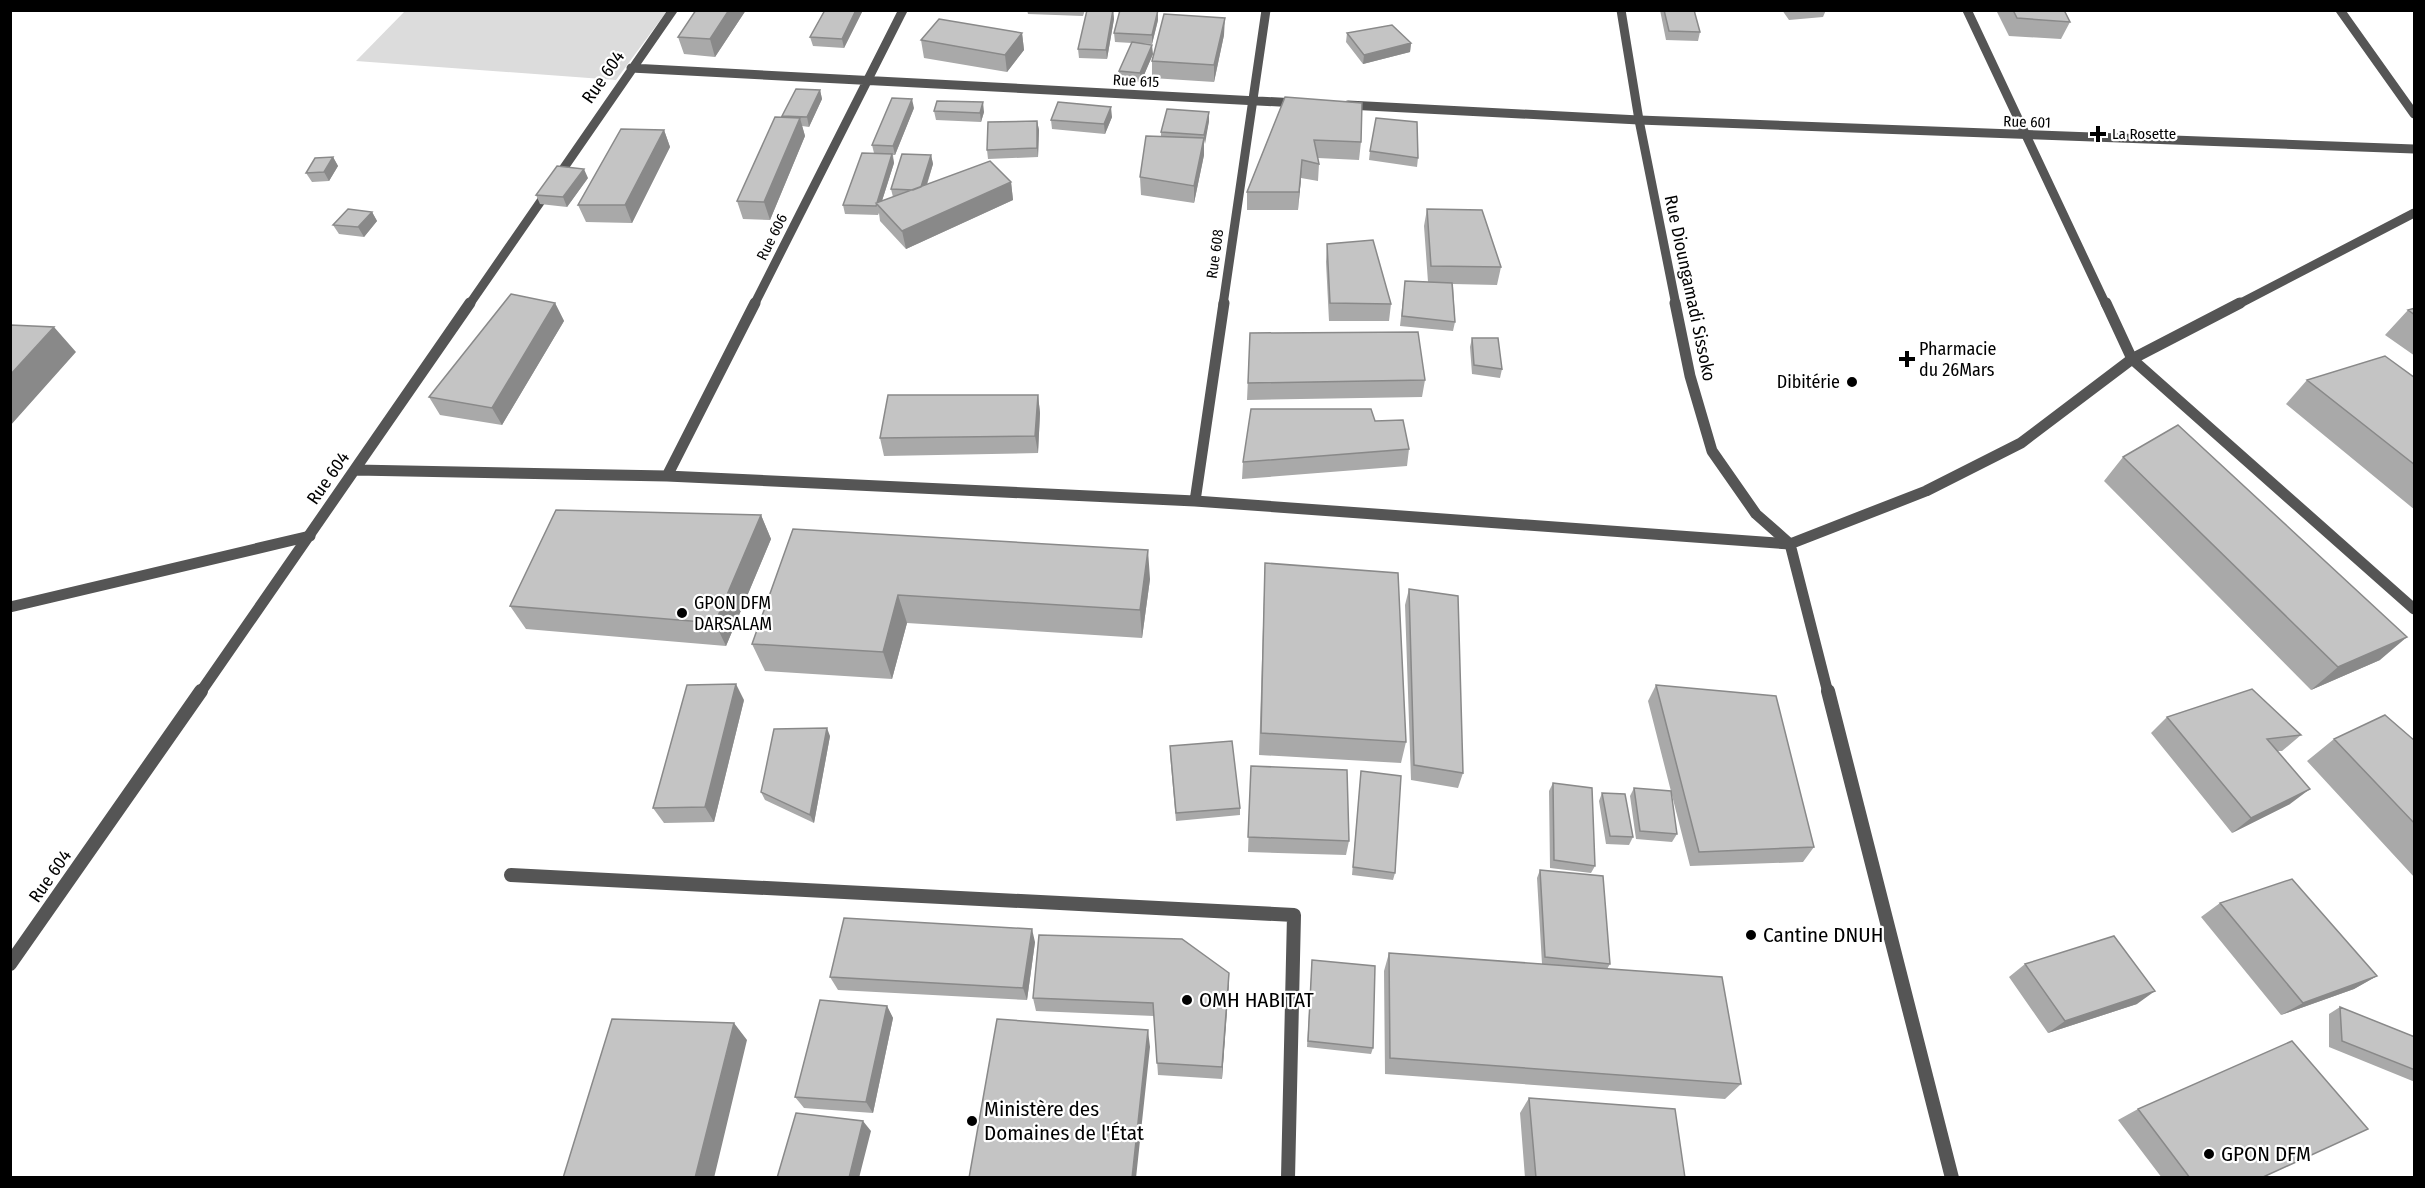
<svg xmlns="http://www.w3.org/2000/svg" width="2425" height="1188" viewBox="0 0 2425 1188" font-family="'Fira Sans Condensed',sans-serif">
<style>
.green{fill:#dcdcdc}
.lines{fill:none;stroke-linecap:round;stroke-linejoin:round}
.service{stroke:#555;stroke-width:11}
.minor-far2{stroke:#555;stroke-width:9}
.minor-far1{stroke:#555;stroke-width:11}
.minor{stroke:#555;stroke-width:14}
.tertiary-far2{stroke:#555;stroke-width:9}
.tertiary-far1{stroke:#555;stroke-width:11}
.tertiary{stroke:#555;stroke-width:14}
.wall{fill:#a9a9a9}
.shaded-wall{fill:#898989}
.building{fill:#c4c4c4;stroke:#898989;stroke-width:1.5}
.poi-dot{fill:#000;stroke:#fff;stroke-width:2}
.labels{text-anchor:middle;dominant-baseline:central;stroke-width:4.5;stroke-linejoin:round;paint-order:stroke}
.far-street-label{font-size:15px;fill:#000;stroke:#fff}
.far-poi-label{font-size:15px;fill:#000;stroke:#fff;text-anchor:start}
.street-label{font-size:18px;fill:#000;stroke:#fff}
.poi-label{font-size:18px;fill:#000;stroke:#fff;text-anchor:start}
.near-poi-label{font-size:21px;fill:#000;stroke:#fff;text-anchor:start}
</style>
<rect width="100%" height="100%" fill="#fff"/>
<path class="green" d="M405 11H667L616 80 356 61Z"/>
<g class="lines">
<path class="service" d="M10 607 310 536"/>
<path class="minor-far2" d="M2340 10 2414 114
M631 68 1297 103
M1348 105 1639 120 2414 149
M469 305 673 10
M754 305 903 10
M1223 305 1266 10"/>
<path class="minor-far1" d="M356 470 667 476 1195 501 1790 544
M667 476 755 303
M1195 501 1224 303
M200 693 470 303"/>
<path class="minor" d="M511 875 1294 915 1288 1178
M10 964 201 691"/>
<path class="tertiary-far2" d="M1621 10 1639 120 1676 305
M1967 10 2106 305
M2237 305 2414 213"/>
<path class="tertiary-far1" d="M1675 303 1690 376 1712 451 1756 514 1790 544
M2106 303 2132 359 2414 609
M1790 544 1926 491 2021 443 2132 359 2240 303
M1790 544 1828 693"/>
<path class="tertiary" d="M1828 691 1952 1178"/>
</g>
<path class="wall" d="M746 10 715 57 684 54 678 37Z
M825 10H863L844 48 813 46 810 37Z
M1027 10H1085L1083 16 1028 14Z
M1113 10 1114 19 1107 59 1079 58 1078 49Z
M1660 10H1694L1700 32 1698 41 1666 40Z
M1782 10H1826L1823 17 1789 20Z
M1996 10H2064L2070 22 2061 39 2009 36Z
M2124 10H2165L2164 12Z
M1158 20 1152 44 1133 43 1153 54 1141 82 1120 80 1119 71 1132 43 1115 42 1114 33Z
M1022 33 1024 50 1007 72 924 58 921 40Z
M1347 33 1411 43 1410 52 1363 64 1346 42Z
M1224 35 1214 82 1152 78V61Z
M820 90 822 99 809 127 802 126 805 136 770 220 743 219 737 201 782 118V116Z
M1285 97 1361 142 1359 160 1318 158 1319 164 1318 181 1301 178 1298 210H1247V192Z
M914 108 895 155H893L894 163 882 201 893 197 891 189 931 155 933 164 927 185 1011 182 1013 200 906 249 880 221 879 213 878 215 845 214 843 205 874 153 872 145Z
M934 111 984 112 981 122 936 120Z
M1112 117 1105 134 1052 129 1051 120Z
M1037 121 1039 130 1038 157 988 159 987 150Z
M1209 121 1204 144V155L1194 203 1141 195 1140 177 1161 136V132Z
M664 130 670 147 632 223 586 222 578 205Z
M1370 151 1418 158 1417 167 1369 160Z
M333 157 338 166 329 181 312 182 306 173Z
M588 178 567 207 540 204 536 195Z
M1427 209 1501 267 1497 285 1453 284 1455 322 1453 331 1400 326 1405 281 1428 282 1424 226Z
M372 212 377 221 364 237 339 234 333 225Z
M1327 244 1391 304 1389 321H1329L1326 262Z
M555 303 564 321 502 425 440 415 429 397Z
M2415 308V356L2385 335 2408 310Z
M1250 333 1425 380 1422 397 1247 400Z
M1472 338 1502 369 1500 378 1472 374 1470 347Z
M2415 378V510L2286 404 2307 380Z
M1038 395 1040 413 1038 453 884 456 880 438Z
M1409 449 1407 466 1242 479 1243 462Z
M2123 457 2380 660 2311 690 2104 481Z
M761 515 771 539 726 646 526 629 510 606Z
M793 529 1150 579 1142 638 907 623 892 679 765 671 752 644Z
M1265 563 1406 742 1401 763 1259 755Z
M1409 589 1463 773 1458 788 1411 780 1405 605Z
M1656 685 1814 847 1803 862 1690 866 1648 701Z
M744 700 714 822 664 823 653 808Z
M2167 717 2301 735 2282 751H2278L2290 804 2232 833 2151 733Z
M830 736 814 823 765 800 761 792Z
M2334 739 2415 741V878L2307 761Z
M1170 754 1240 808V815L1176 821Z
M1251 766 1349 841 1346 855 1248 852Z
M1361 771 1395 873 1393 880 1352 875Z
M1553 783 1595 866 1591 873 1550 868 1549 791Z
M1634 788 1677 834 1672 842 1636 839 1630 796Z
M1602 793 1633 837 1629 845 1606 844 1599 801Z
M1540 870 1610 964 1607 969 1741 1084 1725 1099 1385 1074 1384 971 1389 953 1542 964 1537 878Z
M2220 903 2377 976 2354 989 2281 1015 2201 917Z
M1035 942 1027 1000 838 990 830 977Z
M1312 960 1373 1048 1371 1054 1307 1047Z
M2025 964 2137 1004 2048 1033 2009 977Z
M1229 973 1222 1079 1158 1075 1154 1016 1036 1011 1033 998Z
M887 1006 893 1018 873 1113 804 1108 795 1097Z
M2340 1007 2415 1037V1082L2329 1047V1014Z
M1529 1098 1685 1178H1525L1520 1113Z
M2138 1109 2261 1178H2162L2118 1120Z"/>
<path class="shaded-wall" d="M729 10H746L715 57 710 39Z
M856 10H863L844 48 842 39Z
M1113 10 1114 19 1107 59 1106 50Z
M1158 10V20L1152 44V35Z
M1225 18 1224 35 1214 82V65Z
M1022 33 1024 50 1007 72 1005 55Z
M1411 43 1410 52 1363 64 1364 55Z
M1152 45 1153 54 1141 82 1140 73Z
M820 90 822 99 809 127 807 117Z
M912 99 914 108 895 155 893 146Z
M983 102 984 112 981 122 980 113Z
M1111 107 1112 117 1105 134 1104 124Z
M1209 112V121L1205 144 1204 135Z
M800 118 805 136 770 220 764 202Z
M1037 121 1039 130 1038 157 1037 148Z
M664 130 670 147 632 223 625 205Z
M1204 138V155L1194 203V186Z
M892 154 894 163 880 207 876 203Z
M931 155 933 164 922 199 920 190Z
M333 157 338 166 329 181 324 172Z
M1302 160 1301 178 1298 210 1299 192Z
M584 169 588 178 567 207 563 197Z
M1011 182 1013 200 906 249 902 231Z
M372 212 377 221 364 237 358 227Z
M555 303 564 321 502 425 492 408Z
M54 327 76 352 10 426V375Z
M1038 395 1040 413 1038 453 1035 436Z
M761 515 771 539 726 646 715 623Z
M1148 550 1150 579 1142 638 1140 610Z
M898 595 907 623 892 679 883 652Z
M2407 637 2380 660 2311 690 2338 667Z
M736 684 744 700 714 822 705 807Z
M827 728 830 736 814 823 810 815Z
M2310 789 2290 804 2232 833 2251 818Z
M1032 929 1035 942 1027 1000 1023 988Z
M1229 973V985L1222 1079V1067Z
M2377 976 2354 989 2281 1015 2303 1003Z
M2155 991 2137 1004 2048 1033 2065 1021Z
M887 1006 893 1018 873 1113 866 1102Z
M734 1023 747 1040 714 1178H695Z
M1148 1030 1150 1047 1136 1178H1132Z
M863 1121 871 1131 859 1178H849Z"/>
<path class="building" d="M696 10H729L710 39 678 37Z
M825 10H856L842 39 810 37Z
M1087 10H1113L1106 50 1078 49Z
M1120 10H1158L1152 35 1114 33Z
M1664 10H1694L1700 32 1669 31Z
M2013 10H2064L2070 22 2017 18Z
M1164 14 1225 18 1214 65 1152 61Z
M939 19 1022 33 1005 55 921 40Z
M1392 25 1411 43 1364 55 1347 33Z
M1132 42 1152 45 1140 73 1119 71Z
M796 89 820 90 807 117 782 116Z
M1285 97 1362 103 1361 142 1314 140 1319 164 1302 160 1299 192H1247Z
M892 98 912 99 893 146 872 145Z
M937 101 983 102 980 113 934 111Z
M1058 102 1111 107 1104 124 1051 120Z
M1167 109 1209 112 1204 135 1161 132Z
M775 117 800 118 764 202 737 201Z
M1376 118 1417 122 1418 158 1370 151Z
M1037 121V148L987 150 988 122Z
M621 129 664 130 625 205H578Z
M1146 136 1204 138 1194 186 1140 177Z
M862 153 892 154 876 206 843 205Z
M902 154 931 155 921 187 913 190 891 189Z
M333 157 324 172 306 173 315 158Z
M990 161 1011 182 902 231 876 203Z
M557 166 584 169 563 197 536 195Z
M348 209 372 212 358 227 333 225Z
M1427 209 1482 210 1501 267 1431 266Z
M1373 240 1391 304 1330 303 1327 244Z
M1405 281 1452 283 1455 322 1402 316Z
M511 294 555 303 492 408 429 397Z
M2415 308V315L2408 310Z
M10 325 54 327 10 375Z
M1418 332 1425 380 1248 383 1250 333Z
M1472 338H1498L1502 369 1474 365Z
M2385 356 2415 378V465L2307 380Z
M888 395H1038L1035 436 880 438Z
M1251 409H1371L1375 421 1403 420 1409 449 1243 462Z
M2178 425 2407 637 2338 667 2123 457Z
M556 510 761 515 715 623 510 606Z
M793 529 1148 550 1140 610 898 595 883 652 752 644Z
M1265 563 1398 573 1406 742 1261 733Z
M1409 589 1458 596 1463 773 1414 765Z
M736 684 705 807 653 808 687 685Z
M1656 685 1776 696 1814 847 1699 852Z
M2252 689 2301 735 2267 739 2310 789 2251 818 2167 717Z
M2385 715 2415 741V824L2334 739Z
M827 728 810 815 761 792 774 729Z
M1232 741 1240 808 1176 813 1170 746Z
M1251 766 1347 770 1349 841 1248 837Z
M1361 771 1401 776 1395 873 1353 867Z
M1553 783 1592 788 1595 866 1554 860Z
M1634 788 1671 791 1677 834 1640 831Z
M1602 793 1625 794 1633 837 1610 836Z
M1540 870 1603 876 1610 964 1545 957Z
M2292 879 2377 976 2303 1003 2220 903Z
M844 918 1032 929 1023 988 830 977Z
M1039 935 1182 939 1229 973 1222 1067 1157 1063 1153 1003 1033 998Z
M2114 936 2155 991 2065 1021 2025 964Z
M1389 953 1722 977 1741 1084 1390 1058Z
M1312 960 1375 966 1373 1048 1308 1041Z
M820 1000 887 1006 866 1102 795 1097Z
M2340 1007 2415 1037V1070L2342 1041Z
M612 1019 734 1023 695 1178H563Z
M997 1019 1148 1030 1132 1178H969Z
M2292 1041 2368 1129 2261 1178H2190L2138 1109Z
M1529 1098 1675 1109 1685 1178H1536Z
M796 1113 863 1121 849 1178H777Z"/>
<g class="poi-dot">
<path d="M2095 125h6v6h6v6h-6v6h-6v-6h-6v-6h6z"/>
<path d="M1904 350h6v6h6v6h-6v6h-6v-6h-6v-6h6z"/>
<circle cx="1852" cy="382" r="6"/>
<circle cx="682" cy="613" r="6"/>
<circle cx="1751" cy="935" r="6"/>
<circle cx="1187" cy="1000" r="6"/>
<circle cx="972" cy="1121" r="6"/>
<circle cx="2209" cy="1154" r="6"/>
</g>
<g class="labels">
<g class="far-street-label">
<text transform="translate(1136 81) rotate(3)">Rue 615</text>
<text transform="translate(2027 122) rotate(2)">Rue 601</text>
<text transform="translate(772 237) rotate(-63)">Rue 606</text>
<text transform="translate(1215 254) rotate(-82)">Rue 608</text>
</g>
<g class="far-poi-label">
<text x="2112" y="134">La Rosette</text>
</g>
<g class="street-label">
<text transform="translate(603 77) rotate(-55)">Rue 604</text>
<text transform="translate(1690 288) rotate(78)">Rue Dioungamadi Sissoko</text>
<text transform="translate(328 478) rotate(-55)">Rue 604</text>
<text transform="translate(50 876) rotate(-55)">Rue 604</text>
</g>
<g class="poi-label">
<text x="1919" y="349">Pharmacie<tspan x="1919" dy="21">du 26Mars</tspan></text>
<text x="1840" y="382" text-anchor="end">Dibitérie</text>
<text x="694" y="603">GPON DFM<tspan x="694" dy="21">DARSALAM</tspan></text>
</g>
<g class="near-poi-label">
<text x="1763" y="935">Cantine DNUH</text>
<text x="1199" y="1000">OMH HABITAT</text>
<text x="984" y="1109">Ministère des<tspan x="984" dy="24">Domaines de l'État</tspan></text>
<text x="2221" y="1154">GPON DFM</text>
</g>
</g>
<rect width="2425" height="1188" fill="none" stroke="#000000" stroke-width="24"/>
</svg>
